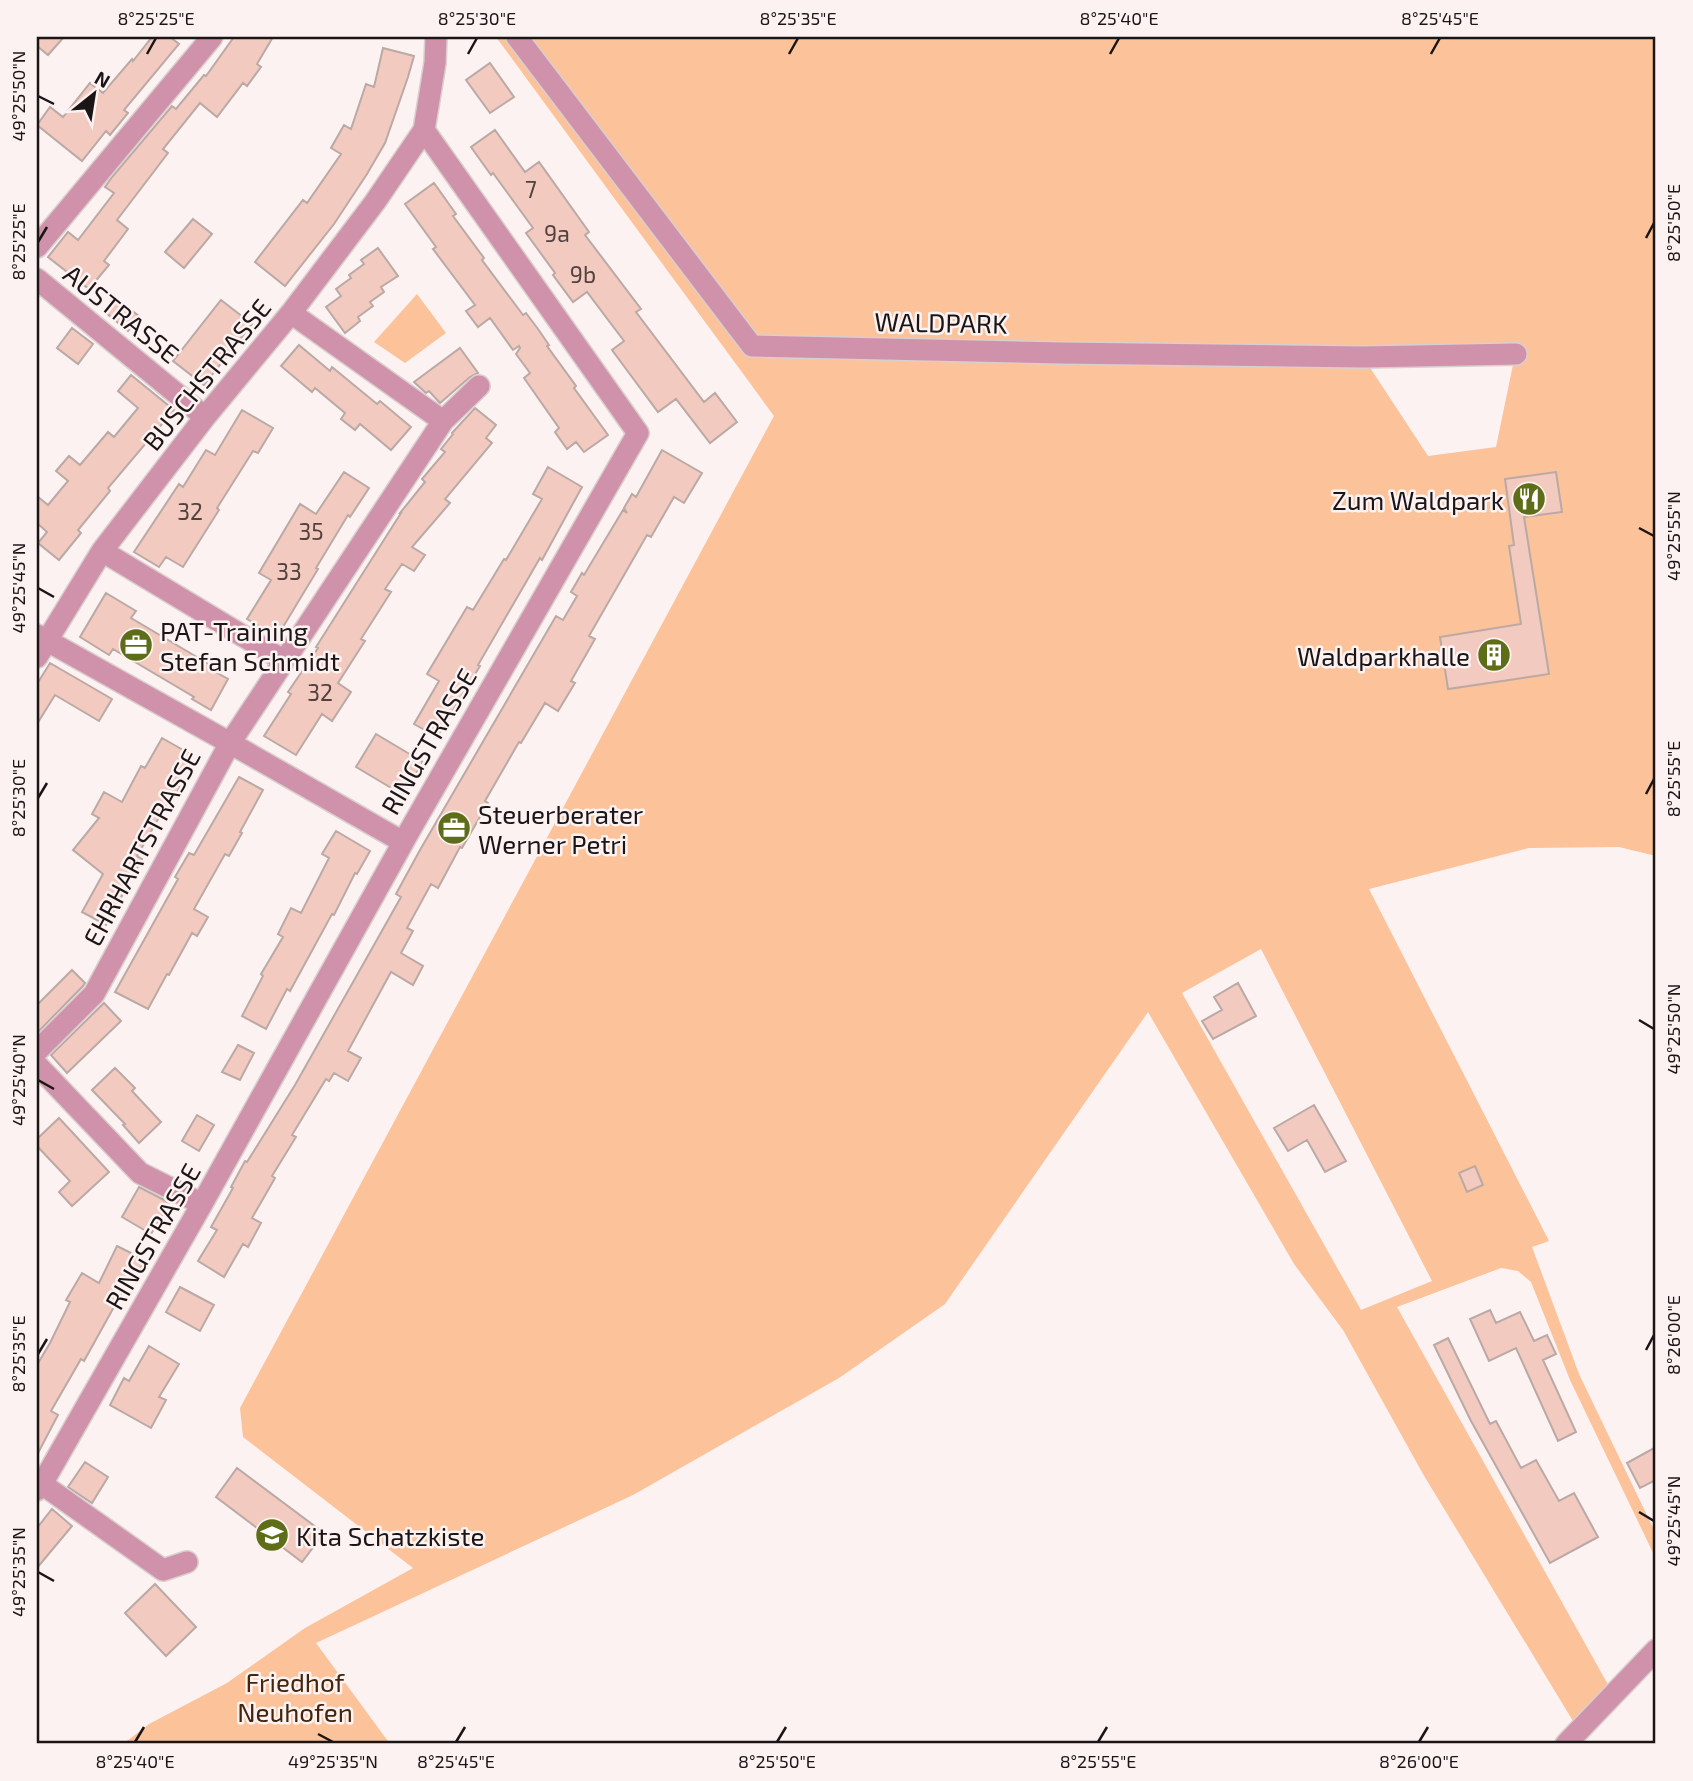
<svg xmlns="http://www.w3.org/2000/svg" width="1693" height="1781" viewBox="0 0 1693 1781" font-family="'Exo 2',sans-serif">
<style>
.green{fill:#fcc299;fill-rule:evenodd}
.building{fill:#f3cabf;stroke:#baa9a4;stroke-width:2}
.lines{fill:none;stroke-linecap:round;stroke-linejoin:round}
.minor-casing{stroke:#d9cfcf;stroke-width:24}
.minor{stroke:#d092aa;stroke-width:21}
.ticks{fill:none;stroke:#1b1515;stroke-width:2.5}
.labels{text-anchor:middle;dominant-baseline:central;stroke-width:5;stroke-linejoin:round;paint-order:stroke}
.number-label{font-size:23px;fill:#514240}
.street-label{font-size:26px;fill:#1b1515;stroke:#fdf2f2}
.poi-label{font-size:26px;fill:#1b1515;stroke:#fdf2f2;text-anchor:start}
.park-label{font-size:26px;fill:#44250b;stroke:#fdf2f2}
.neatline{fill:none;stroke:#1b1515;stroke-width:2.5}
.ticks-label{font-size:18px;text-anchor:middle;fill:#1b1515}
</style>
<rect width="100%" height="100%" fill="#fdf2f2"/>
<path class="green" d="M496 37H1656V856L1619 847 1529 848 1369 889 1549 1241 1532 1247 1579 1374 1656 1534V1559L1570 1380 1531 1282 1518 1271 1501 1268 1397 1307 1611 1690 1576 1726 1423 1474 1343 1330 1294 1264 1148 1012 945 1304 839 1378 633 1495 316 1643 390 1744H123L149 1724 227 1683 305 1628 413 1568 243 1437 240 1408 774 416ZM1515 355 1496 447 1428 456 1363 357ZM1261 949 1432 1281 1361 1310 1182 993Z
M417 294 446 333 405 363 374 342Z"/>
<path class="building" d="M37 37H64L48 55 37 46Z
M152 37H170L179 44 124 110 128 113 110 135 106 131 82 161 37 125 50 107 63 117 90 83 103 93 132 59 133 61Z
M234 37H273L257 64 261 67 247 86 243 83 217 117 200 103 163 149 168 153 117 220 128 229 104 261 109 265 89 289 48 257 68 232 78 240 114 193 105 187 112 177 172 106 176 109 204 75 206 76Z
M383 48 414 56 408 77 385 143 367 174 334 224 285 286 255 262 303 200 307 203 341 154 331 148 344 125 351 129 366 84 374 87Z
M490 63 514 97 490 113 466 80Z
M495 130 525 172 539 162 589 232 585 235 641 309 636 312 704 402 715 393 737 422 710 443 676 399 658 412 612 350 624 341 587 292 573 302 553 275 555 273 526 233 533 228 493 173 491 175 471 147Z
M434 183 456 214 453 216 484 258 482 260 523 315 526 313 538 329 549 345 547 346 576 386 574 388 608 435 584 452 576 442 567 449 555 432 559 428 524 378 530 373 516 354 520 348 519 346 513 350 490 318 478 327 466 311 475 305 433 249 436 247 405 204Z
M193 219 212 234 184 268 165 252Z
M378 248 398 276 381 287 384 292 370 302 373 306 358 317 360 321 345 333 326 307 341 296 336 289 351 278 349 275 364 264 361 260Z
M116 298 140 317 128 331 105 312Z
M221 300 252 324 204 385 173 361Z
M72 328 93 344 78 364 57 348Z
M299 345 330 371 332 367 377 404 380 401 411 427 391 450 360 424 355 430 341 419 345 413 315 388 312 392 281 366Z
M460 348 478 373 470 377 440 403 429 391 426 393 414 382Z
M131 375 174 410 108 488 110 491 78 530 81 533 59 560 38 543 47 532 37 523V496L48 505 68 481 56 471 69 456 80 465 108 432 114 437 138 408 118 391Z
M475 408 496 425 486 438 492 443 445 499 450 503 412 547 425 555 414 571 402 564 385 589 391 592 361 639 365 641 338 683 351 692 332 721 322 714 296 755 264 736 291 694 288 692 318 648 316 647 401 513H400L425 482 422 479 445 452 441 449 453 434 452 433Z
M242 410 273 428 258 453 253 451 217 508 219 510 183 567 166 557 159 567 134 552 179 484 183 487 206 450 215 455Z
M662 450 702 473 684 503 674 497 651 537 647 535 589 636 595 639 571 681 575 683 558 711 545 703 521 743 519 742 485 801 488 803 462 848 460 847 438 888 431 884 407 928 413 931 401 953 423 966 413 985 391 972 348 1051 361 1058 348 1081 334 1073 329 1081 326 1079 292 1135 296 1137 272 1176 275 1178 252 1218 261 1223 248 1247 243 1244 224 1277 198 1261 217 1230 211 1227 233 1188 231 1187 245 1161 247 1162 295 1085 401 897 396 894 420 850 556 616 563 620 577 596 571 592 582 573 584 575 623 510 627 513 624 508 632 494 636 497Z
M548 467 582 487 542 560 540 558 478 665 480 666 437 737 414 724 439 681 427 674 467 607 473 610 504 559 506 560 542 499 533 494Z
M344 472 369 488 350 517 348 515 316 568 318 569 277 637 247 619 271 580 259 573 300 504 316 514Z
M1556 472 1562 512 1524 517 1549 674 1448 689 1440 637 1521 624 1509 546 1514 545 1505 479Z
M106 593 136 611 131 618 212 666 210 669 228 679 211 710 192 699 194 697 113 649 109 655 80 637Z
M50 663 112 699 99 721 55 695 37 724V684Z
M376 734 423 762 403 795 356 767Z
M162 738 192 755 175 784 180 787 168 809 165 807 137 856 142 859 106 925 82 912 103 874 73 850 99 818 92 814 104 792 122 802 141 766 145 768Z
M239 777 263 790 240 832 242 833 229 856 225 854 194 909 208 917 197 936 192 933 169 975 167 974 148 1009 115 992 178 879 175 877 189 853 194 855Z
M336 831 370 851 357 874 355 873 334 915 332 914 290 991 287 989 266 1029 242 1016 263 976 261 974 283 937 278 934 291 908 301 913 329 858 322 854Z
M72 970 85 983 83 986 37 1033V1005Z
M1238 983 1256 1016 1213 1039 1202 1021 1222 1010 1214 997Z
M104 1003 121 1021 67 1073 51 1055Z
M238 1045 254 1053 240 1080 222 1072Z
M115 1068 135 1088 132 1091 161 1122 139 1143 123 1125 125 1124 92 1090Z
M1314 1105 1346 1161 1325 1172 1307 1140 1288 1151 1274 1128Z
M197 1115 214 1125 199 1151 182 1141Z
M59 1118 109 1172 72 1206 59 1192 70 1181 37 1146V1139Z
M1475 1166 1483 1185 1467 1192 1459 1173Z
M139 1187 170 1203 151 1234 122 1217Z
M117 1246 145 1260 135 1280 130 1278 84 1361 81 1359 51 1411 58 1415 37 1455V1365L50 1343 70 1302 66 1300 82 1273 99 1283Z
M180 1287 214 1305 200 1331 166 1312Z
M1490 1310 1496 1323 1520 1312 1534 1341 1547 1335 1556 1354 1543 1360 1576 1432 1558 1441 1516 1348 1489 1361 1470 1319Z
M1448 1338 1490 1424 1496 1421 1521 1468 1536 1460 1559 1501 1574 1493 1598 1537 1550 1563 1471 1421 1434 1345Z
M149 1346 179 1364 159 1397 166 1400 151 1428 110 1405 124 1378 129 1381Z
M1656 1447V1480L1640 1488 1627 1463Z
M85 1462 108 1477 92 1503 68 1487Z
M237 1468 324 1533 302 1562 216 1497Z
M52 1509 72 1526 37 1568V1528Z
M155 1584 196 1627 166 1656 125 1613Z"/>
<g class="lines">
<g class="minor-casing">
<path id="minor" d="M517 37 752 346 1061 353 1363 357 1516 354
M37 247 212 37
M37 279 205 417
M443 421 479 386
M102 551 283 660
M37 635 230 743 403 842
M37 657 102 551 205 417 291 313 375 202 424 130
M37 1051 94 994 230 743 443 421 291 313
M37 1065 140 1173 202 1204
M42 1484 163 1570 187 1562
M37 1490 42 1484 202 1204 410 830 638 433 424 130 435 63 436 37
M1566 1744 1656 1650"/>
</g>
<use href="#minor" class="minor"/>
</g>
<path class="ticks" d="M147 54 156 38M468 54 477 38M789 54 798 38M1110 54 1119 38M1431 54 1440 38M38 96 54 104M1646 238 1654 223M38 242 47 227M1639 528 1654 536M38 588 54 597M1646 794 1654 779M38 798 47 783M1639 1020 1654 1029M38 1080 54 1089M1646 1350 1654 1335M38 1354 47 1339M1639 1512 1654 1521M38 1572 54 1581M318 1734 333 1742M135 1742 144 1727M456 1742 465 1727M777 1742 786 1727M1098 1742 1107 1727M1419 1742 1428 1727"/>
<defs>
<g id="restaurant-disc" transform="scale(1.75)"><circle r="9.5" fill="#5d6d18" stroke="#fdf2f2"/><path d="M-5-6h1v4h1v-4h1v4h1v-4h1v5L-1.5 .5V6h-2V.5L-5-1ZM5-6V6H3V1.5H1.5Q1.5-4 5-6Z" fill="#fff"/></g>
<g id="office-disc" transform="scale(1.75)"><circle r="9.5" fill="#5d6d18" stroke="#fdf2f2"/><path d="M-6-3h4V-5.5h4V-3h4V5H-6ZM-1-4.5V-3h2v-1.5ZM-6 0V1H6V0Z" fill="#fff"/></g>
<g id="building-disc" transform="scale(1.75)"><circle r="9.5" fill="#5d6d18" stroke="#fdf2f2"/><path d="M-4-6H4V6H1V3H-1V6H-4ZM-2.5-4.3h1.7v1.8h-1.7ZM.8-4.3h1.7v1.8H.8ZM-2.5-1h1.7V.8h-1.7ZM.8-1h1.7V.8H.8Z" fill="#fff"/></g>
<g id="school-disc" transform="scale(1.75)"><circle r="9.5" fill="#5d6d18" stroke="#fdf2f2"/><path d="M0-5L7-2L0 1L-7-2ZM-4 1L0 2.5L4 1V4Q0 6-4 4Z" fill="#fff"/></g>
</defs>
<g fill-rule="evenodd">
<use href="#restaurant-disc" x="1529" y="499"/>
<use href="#office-disc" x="136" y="645"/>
<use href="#building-disc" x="1494" y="655"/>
<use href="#office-disc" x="454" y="828"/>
<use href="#school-disc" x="272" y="1535"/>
</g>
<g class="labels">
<g class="number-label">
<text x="531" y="189">7</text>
<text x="557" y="233">9a</text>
<text x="583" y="274">9b</text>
<text x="190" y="511">32</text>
<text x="311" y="531">35</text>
<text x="289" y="571">33</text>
<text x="320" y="692">32</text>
</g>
<g class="street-label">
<text transform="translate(122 313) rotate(39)">AUSTRASSE</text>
<text transform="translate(941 322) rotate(1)">WALDPARK</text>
<text transform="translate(206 374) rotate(-51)">BUSCHSTRASSE</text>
<text transform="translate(428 741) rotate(-60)">RINGSTRASSE</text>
<text transform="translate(141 847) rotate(-62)">EHRHARTSTRASSE</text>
<text transform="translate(152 1236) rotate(-60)">RINGSTRASSE</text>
</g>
<g class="poi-label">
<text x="1504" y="499" text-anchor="end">Zum Waldpark</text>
<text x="160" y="630">PAT-Training<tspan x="160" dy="30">Stefan Schmidt</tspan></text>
<text x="1470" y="655" text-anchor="end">Waldparkhalle</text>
<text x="478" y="813">Steuerberater<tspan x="478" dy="30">Werner Petri</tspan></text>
<text x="296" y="1535">Kita Schatzkiste</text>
</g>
<g class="park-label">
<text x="295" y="1681">Friedhof<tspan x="295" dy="30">Neuhofen</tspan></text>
</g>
</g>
<rect width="1693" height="1781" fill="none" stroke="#fdf2f2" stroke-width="77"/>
<g transform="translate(94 94) rotate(30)" stroke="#fdf2f2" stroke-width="5" paint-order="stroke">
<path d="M0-5L12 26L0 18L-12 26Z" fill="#1b1515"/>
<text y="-10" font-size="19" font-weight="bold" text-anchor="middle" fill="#1b1515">N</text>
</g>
<rect x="38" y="38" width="1616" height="1704" class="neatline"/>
<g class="ticks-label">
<text x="156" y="25">8°25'25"E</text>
<text x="477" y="25">8°25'30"E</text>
<text x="798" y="25">8°25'35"E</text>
<text x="1119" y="25">8°25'40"E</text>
<text x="1440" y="25">8°25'45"E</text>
<text transform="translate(19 96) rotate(-90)" y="6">49°25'50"N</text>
<text transform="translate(1674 223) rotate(-90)" y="6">8°25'50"E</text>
<text transform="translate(19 242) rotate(-90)" y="6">8°25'25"E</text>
<text transform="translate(1674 536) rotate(-90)" y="6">49°25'55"N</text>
<text transform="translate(19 588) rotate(-90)" y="6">49°25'45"N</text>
<text transform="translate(1674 779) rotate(-90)" y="6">8°25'55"E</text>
<text transform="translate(19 798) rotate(-90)" y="6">8°25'30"E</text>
<text transform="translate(1674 1029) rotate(-90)" y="6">49°25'50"N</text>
<text transform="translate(19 1080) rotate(-90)" y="6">49°25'40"N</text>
<text transform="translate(1674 1335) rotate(-90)" y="6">8°26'00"E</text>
<text transform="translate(19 1354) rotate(-90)" y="6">8°25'35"E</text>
<text transform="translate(1674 1521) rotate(-90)" y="6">49°25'45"N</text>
<text transform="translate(19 1572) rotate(-90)" y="6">49°25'35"N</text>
<text x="135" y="1768">8°25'40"E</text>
<text x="333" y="1768">49°25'35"N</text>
<text x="456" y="1768">8°25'45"E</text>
<text x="777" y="1768">8°25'50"E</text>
<text x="1098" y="1768">8°25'55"E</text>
<text x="1419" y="1768">8°26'00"E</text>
</g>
</svg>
